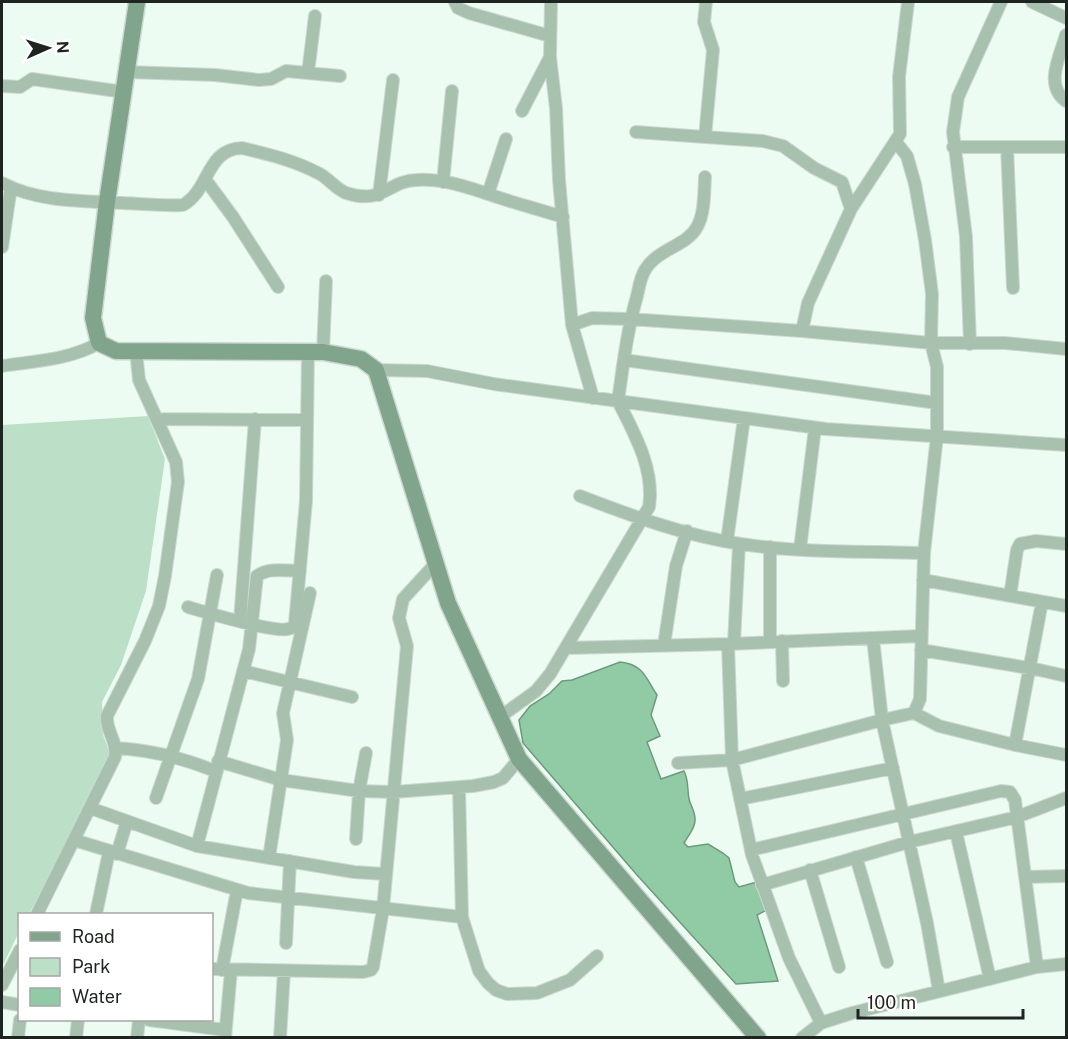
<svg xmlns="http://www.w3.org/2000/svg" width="1068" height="1039" viewBox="0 0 1068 1039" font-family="'Public Sans',sans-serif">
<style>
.green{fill:#bbe0c7}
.water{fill:#91cba5;stroke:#6e997d;stroke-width:1.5}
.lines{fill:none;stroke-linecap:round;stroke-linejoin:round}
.minor-casing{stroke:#ccd9d0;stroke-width:14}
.secondary-casing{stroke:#ccd9d0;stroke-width:19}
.minor{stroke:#a8c1af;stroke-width:12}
.secondary{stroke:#80a58c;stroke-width:16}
</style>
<rect width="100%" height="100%" fill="#edfcf2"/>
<path class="green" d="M148 416 165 459 146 591 121 665 102 702 103 735 111 756 29 914H20L19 932 2 967V425Z"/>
<path class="water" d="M620 662C643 664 646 678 657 695L651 715 660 736 647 742 661 779 684 771C689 781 687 789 689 799 690 804 693 808 694 813 698 825 690 833 684 843L688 847 708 844 723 853 729 858 735 882 739 887 757 882 767 910 757 915 778 981 736 984 637 875 523 743 519 720 530 706 549 694 562 681 572 680Z"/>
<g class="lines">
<g class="minor-casing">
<path id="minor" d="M455 2 458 8 469 13 550 36
M551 2 550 57 556 108 559 180 572 325 593 398
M706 2 704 22 713 50 705 137 763 141 783 146 814 168 842 182 851 209
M1032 2 1066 18
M1066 35C1060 56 1044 85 1066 101
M127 72 215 75 259 80 271 79 286 71 340 76
M308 73 315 16
M2 86 20 87 32 79 39 80 124 92
M522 111 550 57
M636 132 705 137
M896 142 907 156 915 184 925 240 932 294 931 343H1005L1066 349
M953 147H1066
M1007 147 1013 288
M705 177C704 192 705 213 697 227 687 246 657 249 645 270 640 278 639 288 637 296 627 331 623 366 618 401L826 429 1066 445
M205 179 233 217 278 287
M443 182 452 91
M2 183C37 202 83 201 123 203 143 204 163 206 183 205 210 190 206 149 242 148 271 155 293 160 320 174 329 179 336 189 346 193 383 205 388 181 416 180 443 178 471 188 497 197 518 204 541 210 563 217
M488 194 506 139
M379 195 393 80
M2 247 11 187
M572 325 592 318 630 319 802 331
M970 344 966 237 953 132 958 97 1001 2
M323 352 326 281
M624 360 937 403
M2 366C35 361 69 360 99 343
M376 370 427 371 494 384 618 401C634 433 655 469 649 507L550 674 536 691 500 717
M158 419 307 420
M580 496C632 516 686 536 741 544 801 553 863 551 924 553
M727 541 744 418
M800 549 815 428
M923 580 1066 606
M1010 596 1017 550 1020 544 1036 541 1066 544
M188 607C205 612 274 633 288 629 293 628 293 627 295 623L306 501 308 352
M240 621 255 419
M873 638 882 720 927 923 939 991
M782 641 783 681
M770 642V547
M734 643 739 544
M728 644 732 760 752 855 789 958 821 1023
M664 645 676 566 687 531
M567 648 728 644 921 636
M921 650 1035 669 1066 676
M243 671 352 697
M914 713 939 726 1015 745 1066 755
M1015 745 1042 602
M116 748C151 750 183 758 215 771
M218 761 281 780 359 791 394 792 473 786 494 782 503 778 519 759
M678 763 732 760 882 720 914 713 920 699 924 553 937 436V367L931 343 802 331 808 303 851 209 900 134 899 77 908 2
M459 787 462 917 479 971 488 983 496 990 507 994 537 993 570 980 597 956
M156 798 198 679 217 575
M740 799 893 768
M90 808 197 846 354 872 385 874
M956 832 990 979
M356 839 359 791 366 753
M74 840 248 893 462 917
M197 846 249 649 257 576C268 567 287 571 300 571
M751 850 1001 791 1010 792 1015 800 1037 967
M117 854 127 821
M856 857 887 962
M269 858 287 740 283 713 310 593
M810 870 839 967
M1026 877 1066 876
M762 885 909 842 1017 817 1066 798
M37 914 115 757C117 738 106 733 107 716L145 641 159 606 165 576 178 482 176 462 139 380 136 351
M96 914 109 852
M286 943 290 861
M212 969 363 972 371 970 373 967 383 909 407 646 399 618 403 599 436 563
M222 970 237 890
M2 985 20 950
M2 1002 20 1005
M149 1020 225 1030
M18 1038 20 1020
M76 1038 78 1020
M137 1038 139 1020
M225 1038 231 970
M280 1038 284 971
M802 1038 821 1023 852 1013 1037 967 1066 964"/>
</g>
<g class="secondary-casing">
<path id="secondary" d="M137 2 107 202 93 318 99 343 116 351 323 352 361 359 376 370 448 603 519 759 758 1038"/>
</g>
<use href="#minor" class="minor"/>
<use href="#secondary" class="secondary"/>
</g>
<rect width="1068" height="1039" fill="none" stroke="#1e2420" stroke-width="6"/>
<rect x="18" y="913" width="195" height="108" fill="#ffffff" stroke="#a5a7a6" stroke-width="1.5"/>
<rect x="30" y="932" width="30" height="9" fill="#80a58c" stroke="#a5a7a6" stroke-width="1.5"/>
<text x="72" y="943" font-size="18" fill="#1e2420">Road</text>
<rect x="30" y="958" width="30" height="18" fill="#bbe0c7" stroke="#a5a7a6" stroke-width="1.5"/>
<text x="72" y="973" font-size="18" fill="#1e2420">Park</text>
<rect x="30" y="988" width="30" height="18" fill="#91cba5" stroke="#a5a7a6" stroke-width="1.5"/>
<text x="72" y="1003" font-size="18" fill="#1e2420">Water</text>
<g transform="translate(48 48) rotate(87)" stroke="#ffffff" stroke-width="4.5" paint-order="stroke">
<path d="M0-4.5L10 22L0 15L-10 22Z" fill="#1e2420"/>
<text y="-9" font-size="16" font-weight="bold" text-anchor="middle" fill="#1e2420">N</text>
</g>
<path d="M858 1009v9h165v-9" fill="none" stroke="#1e2420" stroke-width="3"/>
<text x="867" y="1009" font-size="18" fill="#1e2420" stroke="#ffffff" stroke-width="4.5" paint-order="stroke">100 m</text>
</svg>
